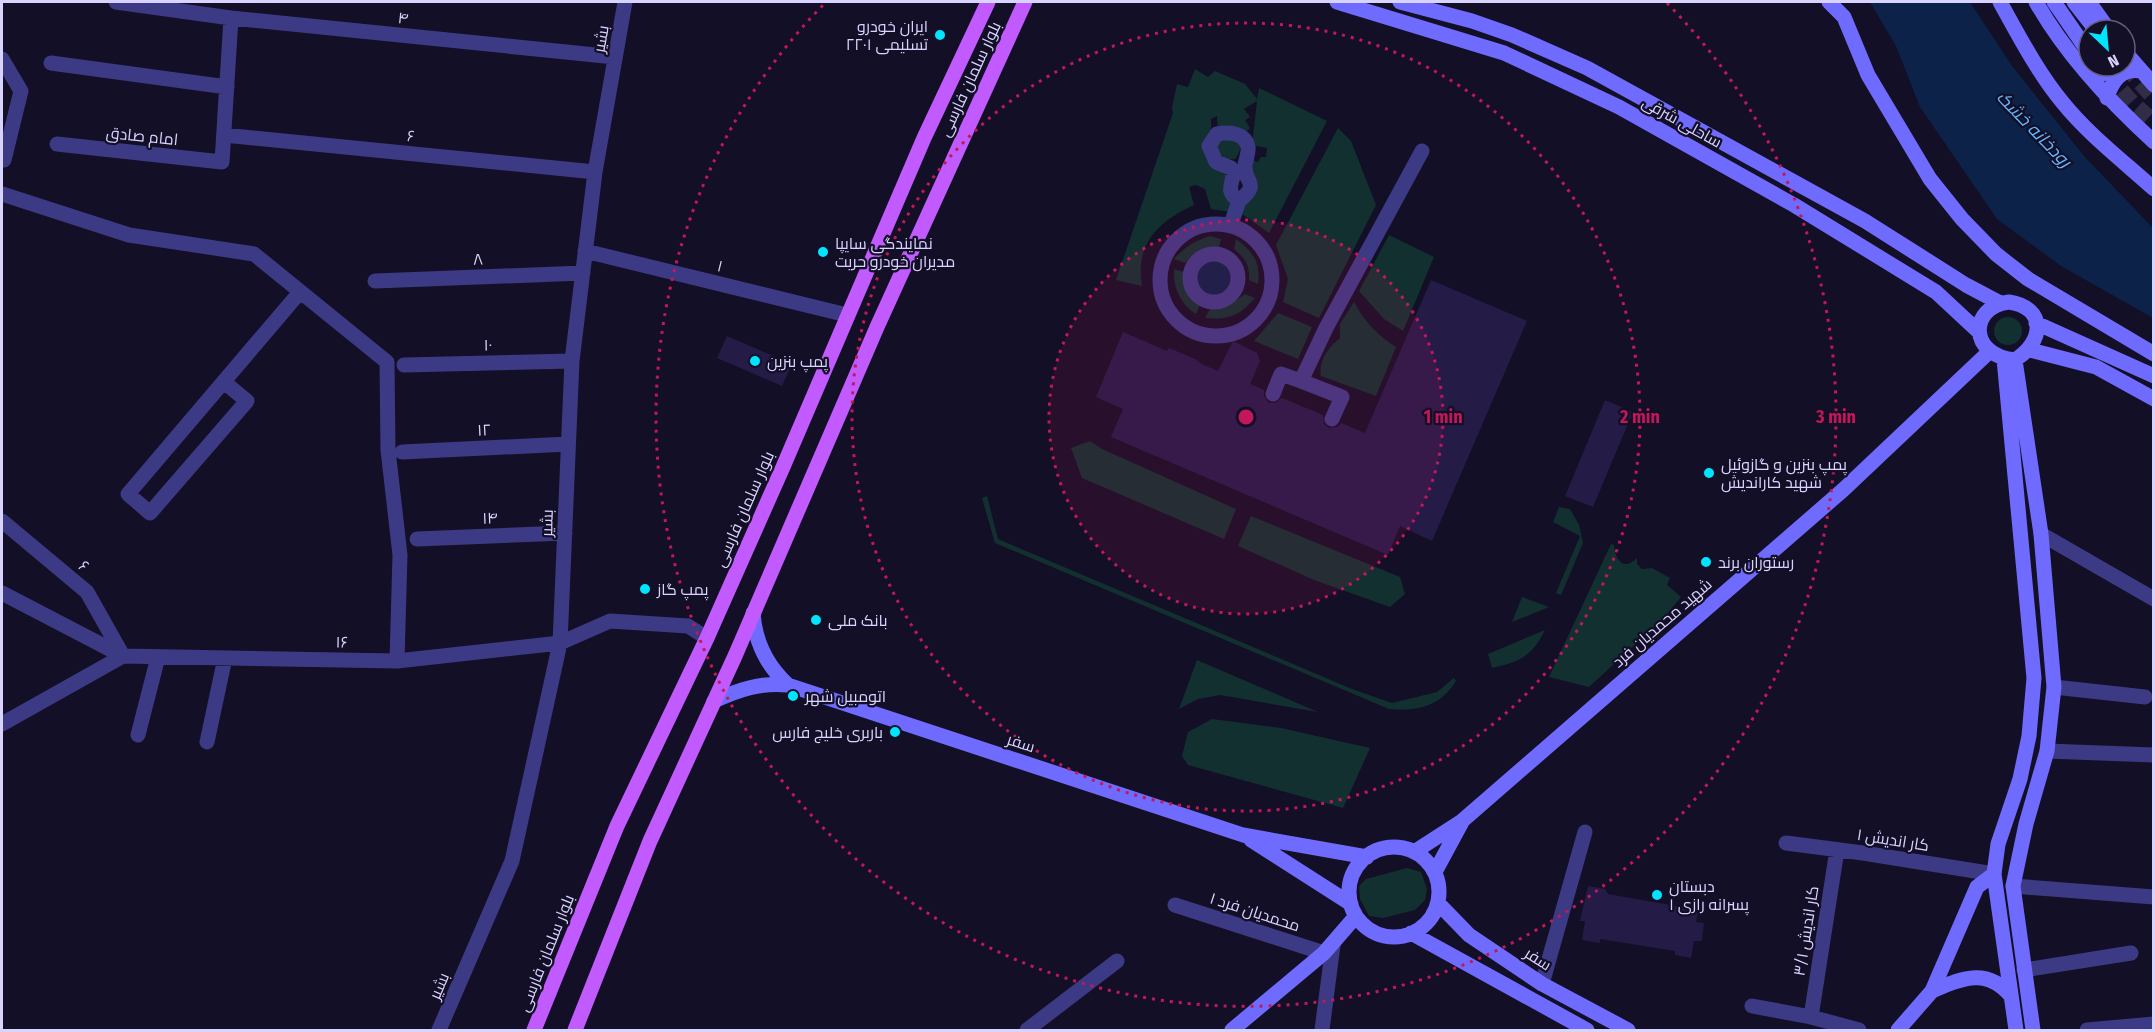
<svg xmlns="http://www.w3.org/2000/svg" width="2155" height="1032" viewBox="0 0 2155 1032" font-family="'Fira Sans Condensed',Cairo,sans-serif">
<style>
.green{fill:#12302f}
.water{fill:#0c2248}
.building{fill:#241b47}
.lines{fill:none;stroke-linecap:round;stroke-linejoin:round}
.secondary-tunnel{stroke:#312d47;stroke-width:15;stroke-dasharray:15 8;stroke-linecap:butt}
.street{stroke:#3d3a85;stroke-width:15}
.secondary{stroke:#6f6bff;stroke-width:15}
.primary{stroke:#c25bff;stroke-width:15}
.ring{fill:none;stroke:#c2185b;stroke-width:3;stroke-dasharray:3 6}
.poi-dot{fill:#00e5ff;stroke:#130f26;stroke-width:2}
.labels{text-anchor:middle;dominant-baseline:central;stroke-width:4.5;stroke-linejoin:round;paint-order:stroke}
.street-label{font-size:16px;fill:#d9d4ff;stroke:#130f26}
.poi-label{font-size:16px;fill:#d9d4ff;stroke:#130f26;text-anchor:start}
.water-label{font-size:18px;font-style:italic;fill:#62b6ff;stroke:#130f26}
.centre{fill:#c2185b;stroke:#130f26;stroke-width:3}
.ring-label{font-size:18px;text-anchor:middle;font-weight:bold;fill:#c2185b;stroke:#130f26;stroke-width:4.5;stroke-linejoin:round;paint-order:stroke}
</style>
<rect width="100%" height="100%" fill="#130f26"/>
<path class="green" d="M1195 69 1208 77 1215 71 1245 84 1257 99 1259 88 1327 121 1269 233 1242 214 1252 160 1258 162 1261 157H1266L1267 148 1252 145 1257 101 1244 109 1250 117 1245 120 1250 128 1244 134 1218 129 1217 116 1211 119V134L1227 171 1223 187 1227 197 1233 201 1230 212 1211 209 1205 189 1196 185 1189 187 1194 205C1158 222 1135 243 1142 286L1116 280 1173 113 1172 107 1177 84 1188 87Z
M1338 128 1351 141 1376 205 1319 318 1283 302 1288 279 1276 245Z
M1221 137 1239 141C1241 149 1240 153 1235 159L1223 160 1215 145Z
M1389 235 1434 257 1403 331 1384 319 1359 291Z
M1210 236 1221 239 1219 249C1205 243 1194 253 1185 263L1174 259C1185 247 1194 241 1210 236Z
M1236 239C1253 251 1261 263 1258 284L1249 280C1250 265 1245 258 1234 249Z
M1174 269 1184 272C1186 287 1189 295 1201 303L1196 314C1180 304 1173 288 1174 269Z
M1245 294 1255 298C1239 316 1229 320 1205 318L1210 309 1227 306Z
M1354 302C1365 322 1377 335 1396 347L1376 396 1321 376C1318 360 1329 347 1340 338V324Z
M1278 313 1312 327 1298 359 1254 341Z
M1994 331a14 14 0 1 1 28 0a14 14 0 1 1-28 0Z
M1090 441 1102 449 1236 509 1224 539 1082 478 1071 448Z
M987 496 998 539 1352 689 1392 703 1437 692 1454 678 1456 681C1441 706 1417 712 1389 709L995 543 982 498Z
M1559 507 1570 509 1579 525 1583 543 1561 595 1556 593 1580 536 1553 522Z
M1251 516 1400 577 1405 594 1390 607 1314 580 1238 546Z
M1611 544 1614 545C1615 559 1623 572 1637 558V564L1642 569 1652 568 1670 578 1667 585 1681 597 1664 618 1589 687 1549 677Z
M1522 597 1549 607 1512 622Z
M1545 630C1532 656 1520 662 1492 668L1488 654Z
M1197 660 1318 712 1220 695 1198 699 1179 709Z
M1212 719 1281 728 1370 748 1343 808 1188 765 1182 756 1188 732Z
M1407 868 1421 872 1427 889 1425 900 1415 910 1383 918 1369 916 1360 899 1359 886 1366 879Z"/>
<path class="water" d="M1870 2H1970L2012 66 2084 156 2153 228V318L2061 266 1997 219 1920 107 1896 46Z
M1197 278a17 17 0 1 1 34 0a17 17 0 1 1-34 0Z"/>
<path class="building" d="M1431 280 1527 321 1432 541 1400 526 1388 555 1111 437 1123 409 1096 397 1123 332 1167 351 1169 348 1197 360 1201 364 1218 371 1233 341 1257 353 1260 361 1250 384 1264 390V396L1269 403H1275L1282 398 1323 415 1324 424 1329 428 1337 427 1341 423 1365 433Z
M727 336 792 364 782 386 717 358Z
M1605 400 1633 412 1593 507 1565 496Z
M1588 886 1605 889 1608 894 1682 907V902L1700 903 1696 922 1704 923 1702 941H1694L1691 958 1675 955V951L1600 939V943L1582 940 1585 921H1580Z"/>
<g class="lines">
<path class="secondary-tunnel" d="M2125 66 2154 99
M2107 73 2133 103 2154 121"/>
<path class="street" d="M116 2 231 18 615 57
M2 59 21 91 4 160 2 159
M51 63 227 87
M224 135 595 172
M57 144 222 162 231 18
M2 194 129 235 254 254 387 362 388 450 400 555 397 661
M1231 224 1239 201C1226 192 1231 186 1234 172L1231 168 1216 162 1209 146 1217 134C1228 132 1245 132 1248 147 1249 153 1246 159 1245 165 1243 183 1262 182 1239 201
M1160 280a56 56 0 1 1 112 0a56 56 0 1 1-112 0Z
M585 251 847 315
M1190 278a24 24 0 1 1 48 0a24 24 0 1 1-48 0Z
M375 281 583 273
M404 365 572 361
M1301 381 1342 397 1332 419
M224 382 247 401 150 513 128 494 300 292
M1273 394 1281 374 1301 381 1326 328 1422 151
M402 452 568 444
M2 521 87 592 123 656
M2041 534 2154 599
M417 539 565 533
M2 593 123 656 397 661 560 643 610 621 688 626 707 638
M2054 687 2145 697
M2 724 123 656
M138 735 158 657
M207 742 225 658
M2047 751 2154 755
M1786 843 1863 853 1994 874
M2013 886 2154 897
M1175 905 1324 953
M2024 970 2131 953
M1542 984 1585 832
M1752 1006 1811 1017 1859 1030
M1811 1017 1837 850
M439 1030 512 861 560 643 572 361 595 172 625 2
M1027 1030 1117 961
M1322 1030 1333 945
M2087 1030 2154 1024"/>
<path class="secondary" d="M1337 2 1504 53 1619 107 1794 205 1936 292 1979 332
M1400 2 1472 21 1512 35 1587 68 1865 221 1966 285 2000 303
M1829 2 1844 17 1868 75 1930 179 1962 219 1996 254 2028 279 2154 354
M2000 2C2019 36 2038 73 2063 103 2089 135 2123 161 2154 189
M2036 2C2066 55 2109 101 2154 142
M2054 2 2085 47
M2074 2 2096 30
M2089 2 2109 30
M2125 52 2154 85
M2090 76H2099L2114 66
M2107 98C2112 80 2122 68 2141 71
M2009 302C2047 308 2044 342 2015 360 1969 356 1968 307 2009 302Z
M2036 323 2154 376
M2030 350 2096 367 2154 399
M2004 359 2034 678 2029 736 2020 779 1998 844 1994 874 2016 1030
M2015 360 2041 534 2054 687 2047 751 2026 824 2013 886 2033 1030
M753 613C755 641 767 666 788 685
M714 701C738 690 761 682 788 685L1243 835 1367 857
M1251 840 1351 904
M1349 892a45 45 0 1 1 90 0a45 45 0 1 1-90 0Z
M1414 852 1462 821 1843 490 1989 352
M1435 872 1462 822
M1438 903 1469 935 1542 984 1628 1030
M1411 933 1587 1030
M1932 991C1963 978 1987 967 2011 996
M1232 1030 1324 953 1356 916
M1898 1030 1932 991 1977 887 1994 874"/>
<path class="primary" d="M534 1030 617 826 707 638 783 467 924 138 988 2
M575 1030 650 841 735 656 877 327 1025 2"/>
</g>
<circle cx="1246" cy="417" r="197" fill="#c2185b" fill-opacity=".12"/>
<g class="ring">
<circle cx="1246" cy="417" r="197"/>
<circle cx="1246" cy="417" r="394"/>
<path d="M1667 3A590 590 0 1 1 825 3"/>
</g>
<g class="poi-dot">
<circle cx="940" cy="35" r="6"/>
<circle cx="823" cy="252" r="6"/>
<circle cx="755" cy="361" r="6"/>
<circle cx="1709" cy="473" r="6"/>
<circle cx="1706" cy="562" r="6"/>
<circle cx="645" cy="589" r="6"/>
<circle cx="816" cy="620" r="6"/>
<circle cx="793" cy="696" r="6"/>
<circle cx="895" cy="732" r="6"/>
<circle cx="1657" cy="895" r="6"/>
</g>
<g class="labels">
<g class="street-label">
<text transform="translate(403 18) rotate(6)">۴</text>
<text transform="translate(601 39) rotate(-80)">بشیر</text>
<text transform="translate(970 79) rotate(-65)">بلوار سلمان فارسی</text>
<text transform="translate(1682 122) rotate(29)">ساحلی شرقی</text>
<text transform="translate(142 136) rotate(6)">امام صادق</text>
<text transform="translate(411 136) rotate(6)">۶</text>
<text transform="translate(478 259) rotate(-2)">۸</text>
<text transform="translate(720 266) rotate(14)">۱</text>
<text transform="translate(488 345) rotate(-1)">۱۰</text>
<text transform="translate(484 430) rotate(-3)">۱۲</text>
<text transform="translate(744 509) rotate(-66)">بلوار سلمان فارسی</text>
<text transform="translate(490 518) rotate(-2)">۱۴</text>
<text transform="translate(547 523) rotate(-88)">بشیر</text>
<text transform="translate(84 566) rotate(40)">۶</text>
<text transform="translate(1662 623) rotate(-41)">شهید محمدیان فرد</text>
<text transform="translate(342 642) rotate(1)">۱۶</text>
<text transform="translate(1021 743) rotate(18)">سفر</text>
<text transform="translate(1893 840) rotate(9)">۱ کار اندیش</text>
<text transform="translate(1255 912) rotate(18)">۱ محمدیان فرد</text>
<text transform="translate(1806 931) rotate(-81)">۳/۱ کار اندیش</text>
<text transform="translate(546 953) rotate(-68)">بلوار سلمان فارسی</text>
<text transform="translate(1538 959) rotate(33)">سفر</text>
<text transform="translate(439 986) rotate(-67)">بشیر</text>
</g>
<g class="poi-label">
<text x="928" y="26" text-anchor="end">ایران خودرو<tspan x="928" dy="18">تسلیمی ۲۲۰۱</tspan></text>
<text x="835" y="243">نمایندگی سایپا<tspan x="835" dy="18">مدیران خودرو حریت</tspan></text>
<text x="767" y="361">پمپ بنزین</text>
<text x="1721" y="464">پمپ بنزین و گازوئیل<tspan x="1721" dy="18">شهید کاراندیش</tspan></text>
<text x="1718" y="562">رستوران برند</text>
<text x="657" y="589">پمپ گاز</text>
<text x="828" y="620">بانک ملی</text>
<text x="805" y="696">اتومبیل شهر</text>
<text x="883" y="732" text-anchor="end">باربری خلیج فارس</text>
<text x="1669" y="886">دبستان<tspan x="1669" dy="18">پسرانه رازی ۱</tspan></text>
</g>
<g class="water-label">
<text transform="translate(2034 129) rotate(46)">رودخانه خشک</text>
</g>
</g>
<circle cx="1246" cy="417" r="9" class="centre"/>
<g class="ring-label">
<text x="1443" y="423">1 min</text>
<text x="1640" y="423">2 min</text>
<text x="1836" y="423">3 min</text>
</g>
<rect width="2155" height="1032" fill="none" stroke="#d9d4ff" stroke-width="6"/>
<g transform="translate(2107 48) rotate(154)"><circle r="28" fill="#130f26" stroke="#625e7d" stroke-width="1.5"/>
<path d="M0-4.5L10 22L0 15L-10 22Z" fill="#00e5ff"/>
<text y="-9" font-size="16" font-weight="bold" text-anchor="middle" fill="#d9d4ff">N</text>
</g>
</svg>
